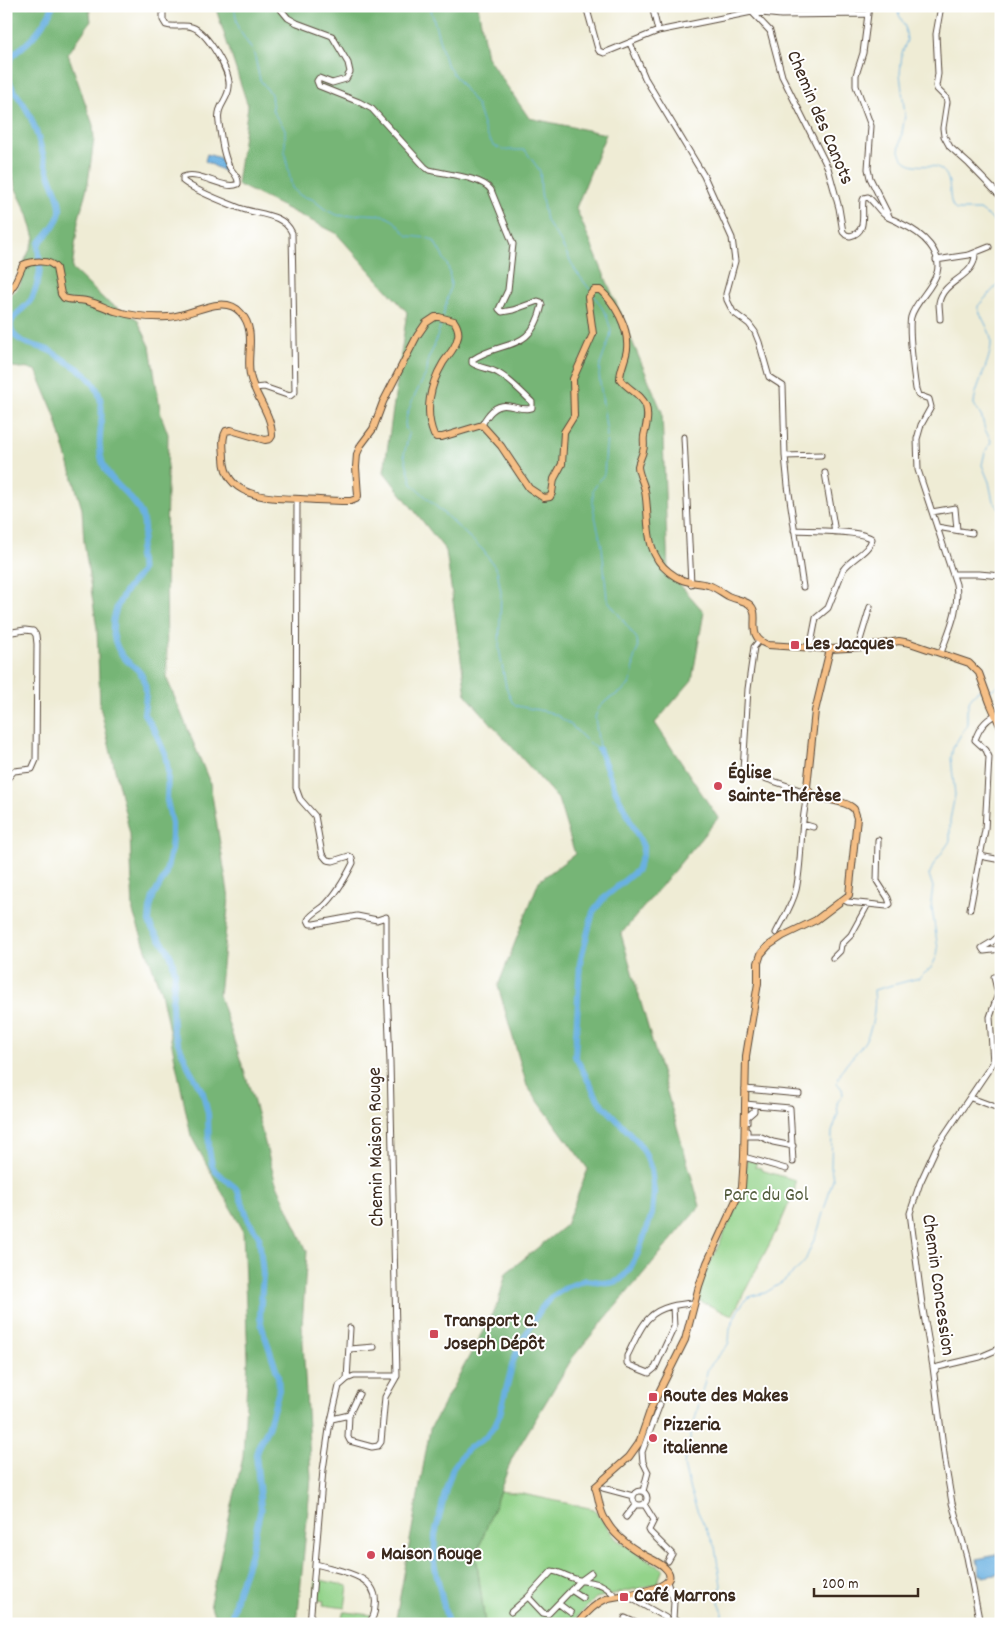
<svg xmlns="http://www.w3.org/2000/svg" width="1007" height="1630" viewBox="0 0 1007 1630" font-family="Dekko,sans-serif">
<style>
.green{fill:#93d38a;stroke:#677e54}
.forest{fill:#76b576;stroke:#58704a}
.water{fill:#6ab1e1;stroke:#526e80}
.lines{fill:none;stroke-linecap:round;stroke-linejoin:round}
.stream{stroke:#6ab1e1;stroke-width:1}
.river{stroke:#6ab1e1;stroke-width:6}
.minor-casing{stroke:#564739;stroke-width:7}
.major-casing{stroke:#564739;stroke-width:8}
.minor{stroke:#fff;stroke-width:5}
.major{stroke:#f5bf86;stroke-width:6}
.poi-dot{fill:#d1495b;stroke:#fff;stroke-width:2}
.labels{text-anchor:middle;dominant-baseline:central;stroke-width:4;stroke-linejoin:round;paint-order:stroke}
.street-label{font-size:20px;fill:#3b2a1e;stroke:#fff}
.poi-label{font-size:20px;font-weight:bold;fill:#3b2a1e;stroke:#fff;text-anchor:start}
.park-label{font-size:20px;fill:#555d3e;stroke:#fff}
</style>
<rect width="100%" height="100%" fill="#fff"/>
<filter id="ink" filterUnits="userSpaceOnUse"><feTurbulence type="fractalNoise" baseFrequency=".02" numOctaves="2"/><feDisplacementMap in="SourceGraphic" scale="10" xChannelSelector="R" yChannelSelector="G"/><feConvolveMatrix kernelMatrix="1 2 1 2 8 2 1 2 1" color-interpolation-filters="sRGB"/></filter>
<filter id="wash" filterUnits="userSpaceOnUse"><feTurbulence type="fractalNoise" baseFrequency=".0096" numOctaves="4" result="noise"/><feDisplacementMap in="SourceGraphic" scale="20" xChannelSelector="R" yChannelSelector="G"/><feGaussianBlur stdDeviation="1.12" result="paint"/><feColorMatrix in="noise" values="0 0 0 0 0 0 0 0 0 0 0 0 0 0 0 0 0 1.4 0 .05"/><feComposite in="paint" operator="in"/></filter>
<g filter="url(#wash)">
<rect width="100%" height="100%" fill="#efecd5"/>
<path class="green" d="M746 1160 757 1162 755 1167 761 1168V1170L795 1180V1189L781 1222 732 1316 698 1300 703 1279 742 1195Z
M499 1491 523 1494 594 1509 616 1539 663 1569 657 1584 596 1598 570 1624H485L476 1556Z
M316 1579 348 1586 345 1608 323 1605 324 1601 317 1600 316 1603 314 1601Z
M343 1612H346L372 1615 365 1624H341Z"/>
<path class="forest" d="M6 6H89L91 21 68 54 93 125 94 139 88 183 78 222 72 269 106 301 137 319 150 346 161 415 168 434 166 544 167 679 210 783 229 898 219 995 252 1095 275 1180 307 1251 302 1326 311 1478 297 1624H217L210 1603 243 1457 248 1360 243 1230 191 1136 161 992 133 912 130 834 100 706 97 629 84 542 82 509 54 413 36 370 6 366V299L20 285 25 260 35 238 28 214 16 189 6 149Z
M215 6H478L487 57 529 118 606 134 576 208 662 412 668 571 704 612 692 680 655 723 718 818 621 934 700 1206 573 1357 512 1458 476 1556 485 1624H395L430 1429 498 1303 506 1273 566 1225 588 1169 527 1086 498 986 539 881 575 854 558 799 466 695 446 551 384 472 407 312 336 233 237 184 248 106Z"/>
<path class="water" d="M207 154 220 158 227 173 205 161Z
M1001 1554V1574L983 1577V1575H980L977 1559Z"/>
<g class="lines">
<path class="stream" d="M234 6 238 28 254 53 260 80 271 94 273 112 285 129V153L292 188 301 196 312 199 326 210 337 215 344 216 363 214 383 215 394 221 408 236 428 238 434 241 447 264 449 270 451 284 443 316
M430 6 446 64 477 106 486 134 494 146 504 150H525L540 171 541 192 546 221 559 239 575 270 591 291
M895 6 905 27 907 40 902 53 900 74 905 115 899 151C906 174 930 160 942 170 955 181 945 200 956 210H980L987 215 1001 228
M899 14 903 6
M1001 281 978 306V309C982 318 987 326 990 334 996 355 975 383 974 404L982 418 985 430 990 438 991 442 985 452 982 465 989 482 993 501 1001 510
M593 294 606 314 611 330 610 337 600 365 599 375 607 434 604 474 593 490V507L602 547 607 599 637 639 638 649 634 658 633 673 629 685 621 692 607 700 599 708 595 717 599 748
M442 320 434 347 428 359 427 372 412 401 407 415 405 423 406 430 409 434 404 454 412 484 483 550 497 570 501 592 499 648 506 687 512 702 517 706 549 712 558 716 571 725 590 744 599 749
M1001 623 999 631 1001 641
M989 691 1001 684
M719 1624 722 1615V1610L719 1603 721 1585 715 1547 698 1512 690 1491 684 1465 685 1459 708 1368 727 1346 729 1342 730 1328 738 1310 746 1299 751 1296 765 1293 783 1282 801 1266 805 1261 818 1230 833 1179 831 1167 832 1132 838 1114 837 1103 843 1094 842 1089 837 1083C841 1068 851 1059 861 1047 873 1032 876 1009 874 990L919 978 931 968 937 956 938 949 931 902 933 887 929 875 934 864 950 841V820L955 795 951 758 953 748 967 724V711L970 699 977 691 983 690"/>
<path class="river" d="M53 6C48 18 41 28 32 38 25 47 10 53 8 66 5 85 19 95 27 110 38 130 41 150 48 171 52 184 61 198 60 211 59 222 46 235 39 243 37 251 40 260 40 269 39 279 36 289 32 298 27 308 8 317 11 328 14 343 36 345 48 350 53 352 57 355 61 358 73 366 85 371 93 383 111 408 94 434 102 461 109 486 142 498 144 526 145 536 140 546 139 556 139 561 143 565 141 571 140 575 136 579 132 583 121 596 112 613 113 631 114 642 119 653 127 661 132 665 137 668 141 674 149 687 145 701 144 714L154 729 165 754 168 771 167 801 172 823V835L171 851 165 876 153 897 150 909 149 922 152 929 166 947 172 959 175 973 172 1003 173 1031 189 1068 203 1093 208 1114 209 1149 212 1165 215 1171 237 1189 249 1221 259 1237 263 1274 260 1317 262 1327 278 1375 279 1390 268 1428 259 1445 256 1454 261 1508 250 1556 237 1594 230 1624
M448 1624 434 1563 435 1535 446 1489 453 1468 466 1450 486 1437 495 1425 500 1414 513 1362 519 1346 541 1309 550 1298 567 1287 585 1280 611 1283 620 1280 629 1270 638 1253 652 1214 654 1192 651 1169 645 1153 637 1141 599 1101 575 1056 580 962 593 912 605 897 637 870 643 853V846L616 792 599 749"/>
</g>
</g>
<g filter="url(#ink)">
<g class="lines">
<g class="minor-casing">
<path id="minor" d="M163 6V20L166 25C174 28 183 24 192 27 207 32 231 72 229 87 228 101 216 105 219 123 221 137 223 156 230 168 234 174 239 177 238 184 224 191 200 170 183 177V181C195 191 222 201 237 207 255 215 283 212 292 233L295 392 290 396 264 387 254 388
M278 6 288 18 297 23 332 36 348 63 350 72 346 79 332 83 319 78 317 81 319 86 359 102 372 109 425 167 429 170C445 174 482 177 491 190L513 244 508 290 499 309 502 312 513 310 538 301 541 302 542 305C531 354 503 339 472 360V363C479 368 490 368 498 373 511 380 521 392 532 402V408C517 413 504 396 489 414 486 418 484 420 482 425
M586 6 598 49 599 51 604 53 658 31 752 12 770 31 782 76 828 168 839 208 843 232 846 235 850 236C868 232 861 214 863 200L864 198 868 197C875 203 879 211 886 216 890 219 896 220 900 223 911 228 923 236 930 245 954 276 917 294 911 317 908 328 914 376 916 389L918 395 929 399 931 407 921 425 917 439 918 470 956 584C960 609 949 630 941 653
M652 6 658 31
M752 6V12L781 15 867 14
M869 6 863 53 856 75V86L871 126 868 169 870 178 890 218
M941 6 936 34 938 74 936 86 937 89 946 98 947 102 943 128 944 136 950 147 969 164 1001 197
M630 43 645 78 704 176 732 238 735 261 726 294 727 300 733 312 749 324 755 332 759 342 769 377 783 386 785 456 788 486 803 587
M936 260 969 255 989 247
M940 319C940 314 939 308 939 303 943 279 976 278 975 253
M684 437 691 584
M785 456 821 455
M825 473 835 532
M297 499 296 788 300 799 315 816 322 854 327 860 333 861 349 856 352 858 353 863C345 879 336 895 323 907 318 911 311 914 308 920L310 924H314L357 916 377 920 386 917V962L390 1062 397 1376 385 1397 381 1442 378 1446 372 1447 350 1441 348 1437 349 1415 332 1419
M932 512 955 508 957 530
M937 527 972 533
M794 530C811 531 862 530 872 539 869 552 850 559 843 570L828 608 816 618 810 649
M953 574H979L1001 576
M6 633 25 630 33 631 36 635 37 644 36 760 32 769 14 771 6 780
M759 641 754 647 748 689 743 771 809 793
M858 647 870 607
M803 824 813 827
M980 856 1001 860
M844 900 848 902 887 906 890 904 888 898 877 881 878 840
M970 909 985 830 989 757 986 750 975 740C979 729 984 721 995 715
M776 933C783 919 792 906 796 890 803 858 799 824 808 793
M1001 934 992 942 982 948 984 951 1001 949
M833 958 840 951 841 945 851 935 868 904
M745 1089 799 1094
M971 1098 1001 1109
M745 1104 790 1108 793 1162
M747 1122V1117L754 1111V1105
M747 1131V1136H759L773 1142 793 1146
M744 1157 786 1169
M673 1306 674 1327 655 1368 649 1373 629 1365 627 1363V1356C633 1345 640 1326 649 1318 660 1306 680 1304 694 1303
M350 1349 374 1347
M934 1372 938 1367 980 1357 1001 1348
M347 1379 350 1328
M349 1415 359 1394
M603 1488 633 1496
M633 1498a7 7 0 1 1 14 0a7 7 0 1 1-14 0Z
M643 1491 648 1472 643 1462 642 1452 660 1404
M644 1504 654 1520 649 1530 650 1532 672 1554 668 1561
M626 1517 636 1504
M316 1564C338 1571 380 1574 375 1606 375 1612 373 1619 368 1624
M667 1582 674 1602 673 1619 682 1624
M571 1590 583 1598
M624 1594 666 1618 665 1624
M528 1597 543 1613 548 1614 580 1581 591 1573
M559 1604 571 1613
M511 1612 528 1597 552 1571C561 1572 569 1578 579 1580 596 1584 602 1581 615 1596
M625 1618 638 1624
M310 1624 323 1470 329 1429 339 1386 347 1379 354 1376H397
M980 1624 967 1557 952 1503 945 1462 933 1367 922 1304 910 1213 920 1183 937 1146 993 1063 990 1017 998 994 994 977 1001 975"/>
</g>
<g class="major-casing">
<path id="major" d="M6 296 15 283 23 265C32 261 50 259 56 268L61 294 64 298C72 301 82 299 90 302 99 304 107 309 115 311 132 316 151 318 168 317 190 317 223 292 241 313 257 331 246 354 250 375 254 396 272 413 272 436L270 439 265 440 231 430 226 431C221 439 224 449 224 458 225 499 271 498 300 499 317 500 334 501 351 501L356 499 358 496 356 467 357 454 361 445 373 429 383 402 417 336 426 323 435 317H439L454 321C458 327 460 333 457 340 455 349 448 355 443 363 430 385 424 411 434 435L436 437H442L482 425 501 446 529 488 544 498 550 497 552 493 554 479 562 464 564 432 574 416 573 379 593 334 588 297 594 290H600C615 303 629 328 627 349 626 359 620 369 620 379 627 389 642 394 646 406 649 417 646 427 644 436 643 441 645 446 643 451 642 456 639 461 638 466 638 474 644 483 645 491 650 519 643 552 669 572 684 584 691 581 708 585 715 587 721 592 728 596 734 599 743 600 749 604 763 614 743 636 768 645L830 649 865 647 899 641 910 643 969 663 979 673 990 703 1001 728
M577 1624C585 1614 594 1604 606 1599 615 1595 690 1590 664 1567 659 1562 651 1559 644 1555 630 1547 613 1534 605 1519 599 1510 599 1496 595 1487L629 1457 639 1443 651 1408 685 1340 699 1286 707 1263 742 1187 744 1157 746 1056 758 983V963L761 954 768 946 783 936 816 920 849 895 857 818 854 809C843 797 811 803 807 787L815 711 830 649"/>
</g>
<use href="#minor" class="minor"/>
<use href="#major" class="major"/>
</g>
</g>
<g class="poi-dot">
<rect x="790" y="640" width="10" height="10" rx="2.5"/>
<circle cx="718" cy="786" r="5"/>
<rect x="429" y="1329" width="10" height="10" rx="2.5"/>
<rect x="648" y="1392" width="10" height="10" rx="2.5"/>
<circle cx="653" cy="1438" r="5"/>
<circle cx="371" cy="1555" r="5"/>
<rect x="619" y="1592" width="10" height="10" rx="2.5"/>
</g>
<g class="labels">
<g class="street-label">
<text transform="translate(819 118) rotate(67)">Chemin des Canots</text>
<text transform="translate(377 1147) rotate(-91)">Chemin Maison Rouge</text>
<text transform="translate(937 1285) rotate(82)">Chemin Concession</text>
</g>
<g class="poi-label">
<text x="805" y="645">Les Jacques</text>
<text x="728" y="774">Église<tspan x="728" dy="23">Sainte-Thérèse</tspan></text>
<text x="444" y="1322">Transport C.<tspan x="444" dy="23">Joseph Dépôt</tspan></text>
<text x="663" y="1397">Route des Makes</text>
<text x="663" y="1426">Pizzeria<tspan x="663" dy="23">italienne</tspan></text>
<text x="381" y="1555">Maison Rouge</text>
<text x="634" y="1597">Café Marrons</text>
</g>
<g class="park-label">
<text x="766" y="1196">Parc du Gol</text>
</g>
</g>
<rect width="1007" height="1630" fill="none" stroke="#fff" stroke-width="25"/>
<path d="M814 1588v8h104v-8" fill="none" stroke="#3b2a1e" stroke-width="2.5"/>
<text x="822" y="1588" font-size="15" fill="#3b2a1e" stroke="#ffffff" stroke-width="4" paint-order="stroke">200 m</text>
</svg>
